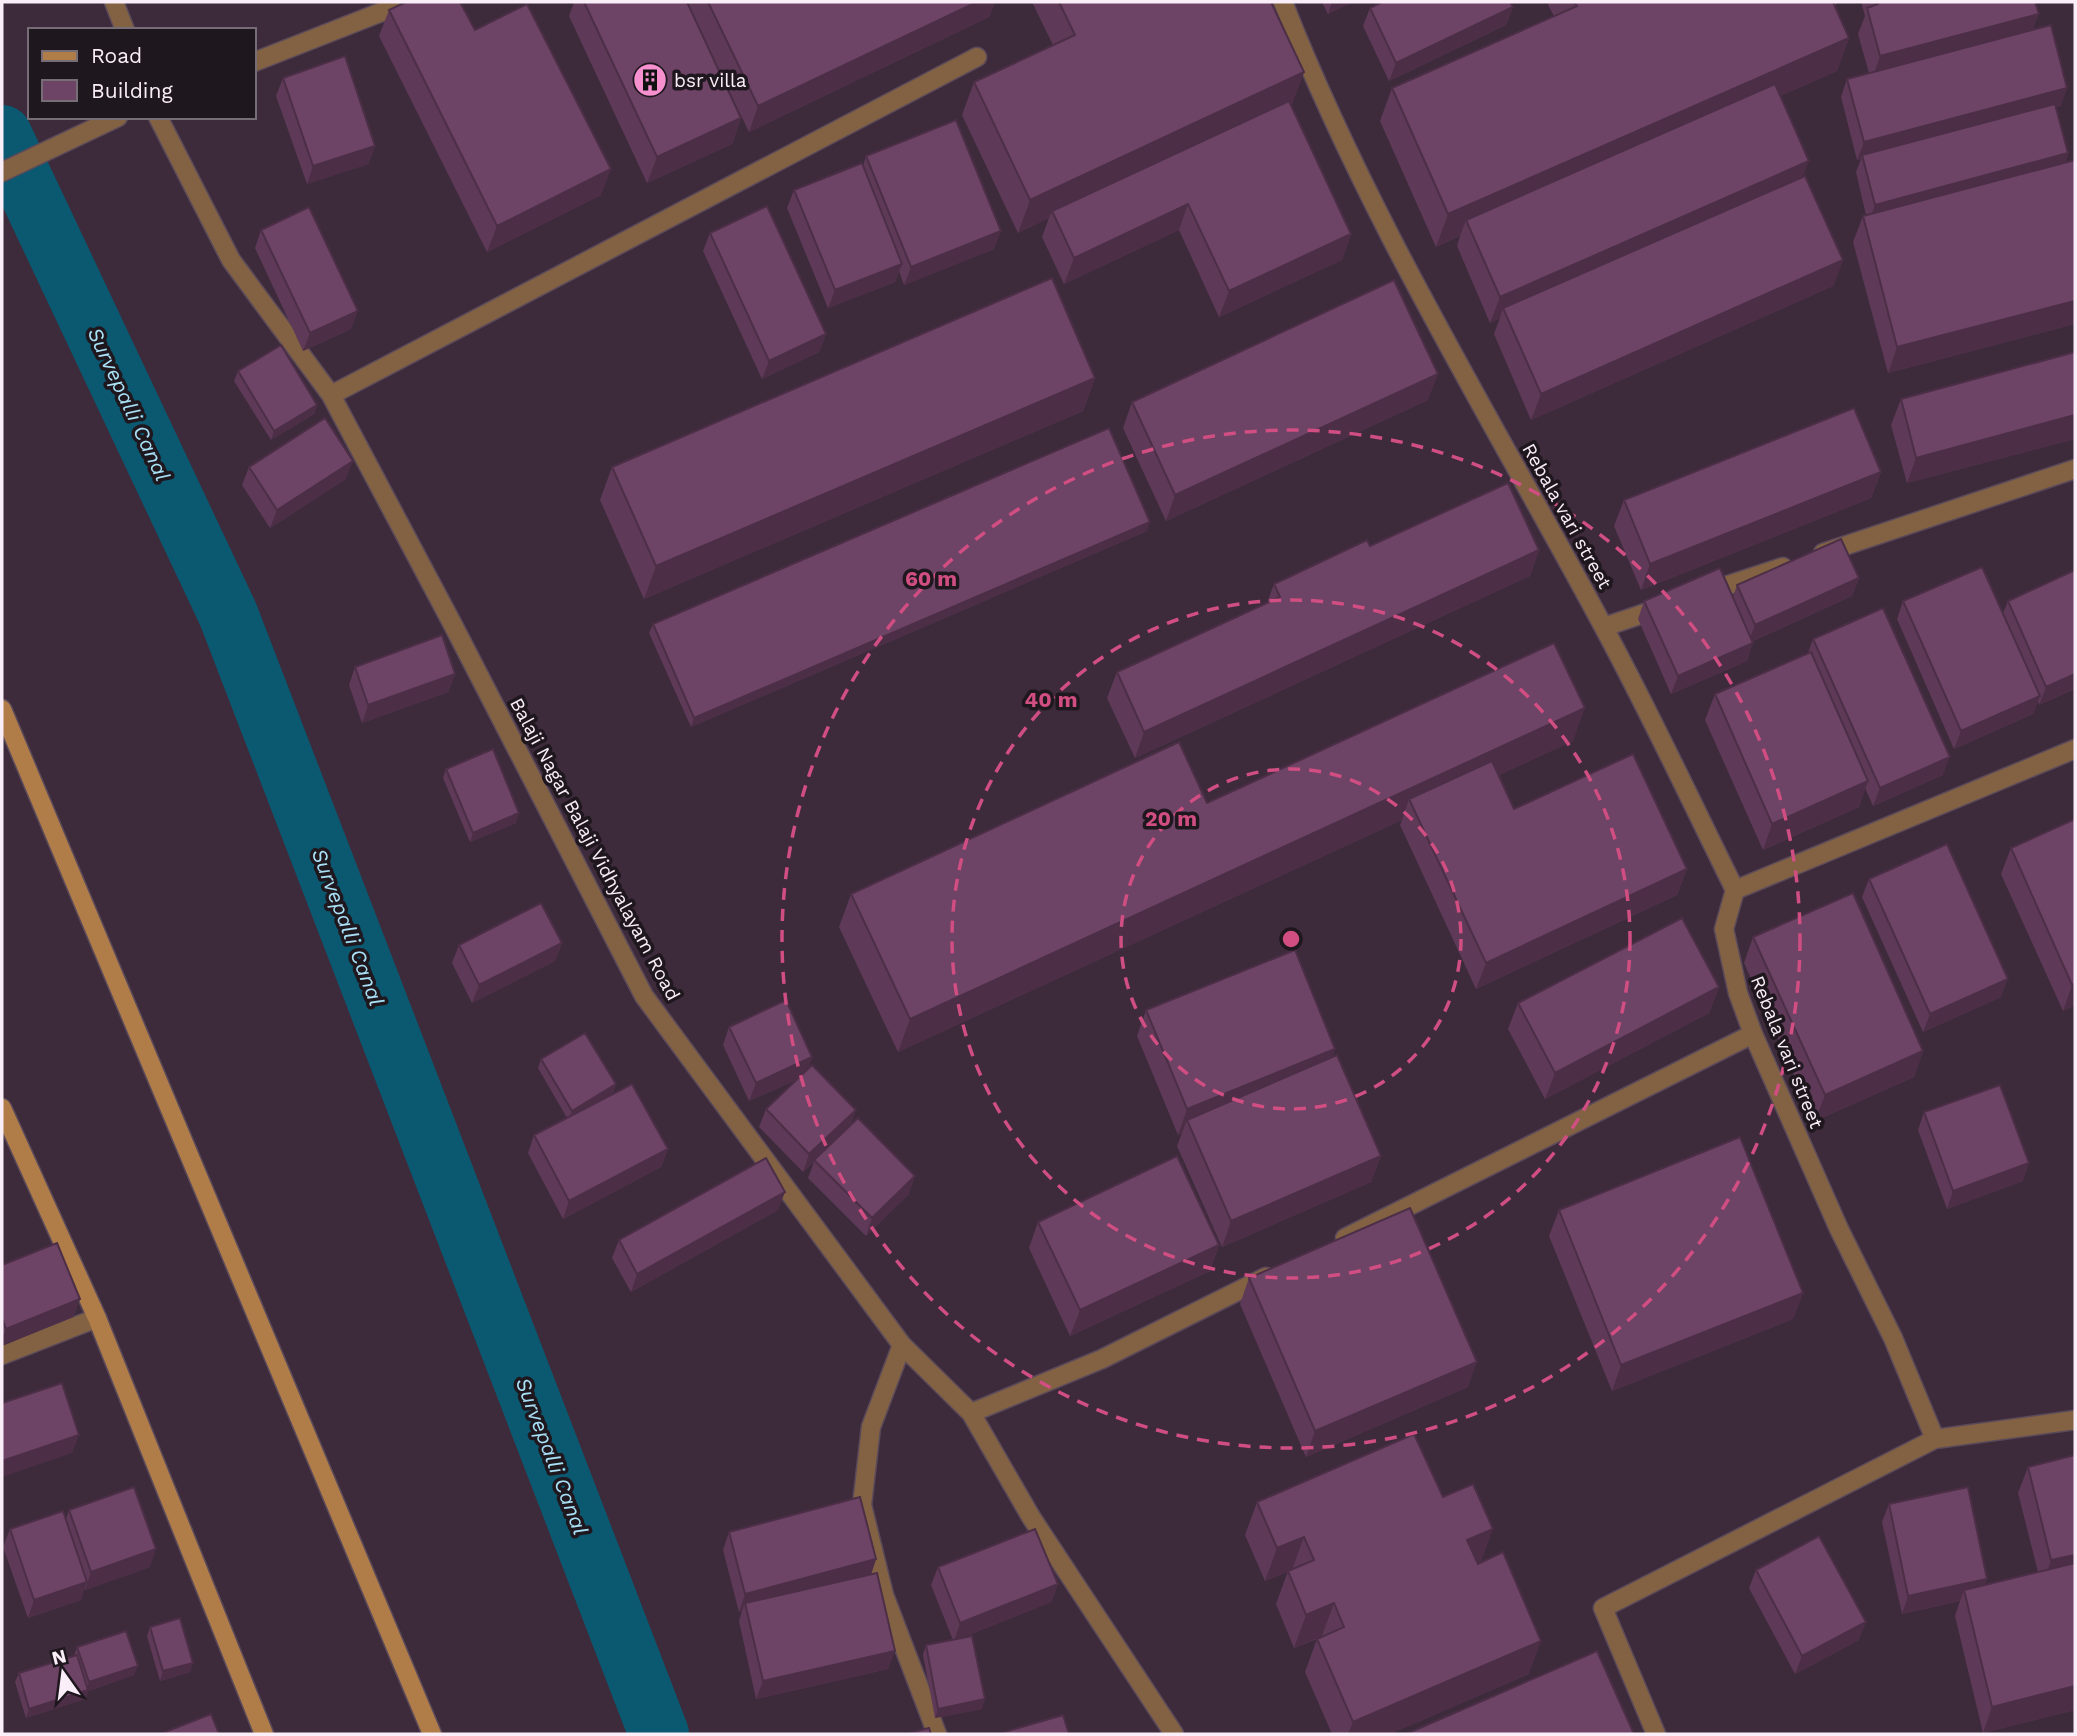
<svg xmlns="http://www.w3.org/2000/svg" width="2077" height="1736" viewBox="0 0 2077 1736" font-family="'Work Sans',sans-serif">
<style>
.lines{fill:none;stroke-linecap:round;stroke-linejoin:round}
.canal{stroke:#0b5970;stroke-width:60}
.street-casing{stroke:#5b4a5a;stroke-width:21}
.secondary-casing{stroke:#5b4a5a;stroke-width:21}
.street{stroke:#836243;stroke-width:18}
.secondary{stroke:#b07d49;stroke-width:18}
.wall{fill:#5e3a58}
.shaded-wall{fill:#4c2f47}
.building{fill:#6d4366;stroke:#4c2f47;stroke-width:2}
.ring{fill:none;stroke:#d04e82;stroke-width:3.5;stroke-dasharray:12 9}
.labels{text-anchor:middle;dominant-baseline:central;stroke-width:7;stroke-linejoin:round;paint-order:stroke}
.poi-label{font-size:19px;fill:#faeef9;stroke:#1f171e;text-anchor:start}
.street-label{font-size:19px;fill:#faeef9;stroke:#1f171e}
.water-label{font-size:21px;font-style:italic;fill:#a9e1f7;stroke:#1f171e}
.centre{fill:#d04e82;stroke:#1f171e;stroke-width:3.5}
.ring-label{font-size:21px;text-anchor:middle;font-weight:bold;fill:#d04e82;stroke:#1f171e;stroke-width:7;stroke-linejoin:round;paint-order:stroke}
</style>
<rect width="100%" height="100%" fill="#3d2b3c"/>
<g class="lines">
<path class="canal" d="M2 135 228 614 659 1734"/>
<g class="street-casing">
<path id="street" d="M114 2 125 30
M1283 2C1368 219 1492 419 1602 624 1649 711 1691 801 1735 890L1724 929 1738 993 1753 1034 1839 1229 1893 1338 1935 1439 1603 1608 1656 1734
M254 62 407 2
M158 117 231 260 331 395 453 625 644 996 902 1345 971 1413 1031 1517 1174 1734
M2 172 118 117
M331 395 977 57
M1823 553 2075 469
M1707 592 1783 567
M1604 627 1660 608
M1735 890 2075 749
M1345 1238 1753 1034
M902 1345 871 1427 862 1505 884 1595 937 1734
M2 1355 97 1318
M971 1413 1102 1359 1266 1277
M1935 1439 2075 1420"/>
</g>
<g class="secondary-casing">
<path id="secondary" d="M2 709 432 1734
M2 1108 97 1318 264 1734"/>
</g>
<use href="#street" class="street"/>
<use href="#secondary" class="secondary"/>
</g>
<path class="wall" d="M574 2H995L989 17 749 132 715 62 741 118 732 144 647 183 569 16Z
M1032 2H1271L1304 72 1291 106 1351 234 1342 260 1219 317 1179 230 1064 284 1042 237 1049 218 1018 233 962 115 974 82 1053 45Z
M1322 2H1353L1328 14Z
M1549 2H1837L1835 7 1849 38 1837 71 1780 96 1803 177 1843 260 1833 286 1531 420 1494 334 1500 318 1490 323 1457 246 1460 236 1436 247 1380 121 1392 88 1554 16 1548 5Z
M1861 2H2035L2033 30 2061 106 2056 107 2068 153 2065 163 2075 160V324L1888 373 1853 242 1863 216 1866 215 1856 172 1861 159 1857 160 1841 97 1847 79 1869 73 1858 34 1865 16Z
M1513 7 1506 25 1389 81 1363 26 1370 8Z
M389 10 475 30 601 195 487 252 379 36Z
M283 78 375 146 368 164 307 184 276 96Z
M866 156 994 249 904 285 899 271 895 282 828 308 787 208 794 190 863 166Z
M261 230 351 329 303 351 255 248Z
M710 233 826 334 819 352 762 379 703 251Z
M2075 352V439L1907 483 1891 425 1901 399Z
M238 371 317 405 314 414 271 440 234 381Z
M1095 378 1083 411 644 599 600 500 612 467Z
M1428 400 1166 521 1123 428 1132 402Z
M249 467 346 479 270 528 242 485Z
M1881 472 1871 498 1641 590 1614 526 1624 500Z
M1147 531 691 727 649 633 653 624Z
M1370 546 1539 550 1530 576 1135 758 1107 698 1117 672 1267 603 1274 584Z
M2075 570V689L2039 705 2038 701 2033 714 1954 749 1897 619 1903 601 2003 613 2008 601Z
M1859 578 1852 596 1753 641 1747 661 1671 694 1638 619 1644 601 1733 597 1737 585Z
M1813 639 1943 775 1873 806 1865 788 1859 807 1763 850 1705 720 1715 694 1808 653Z
M355 667 455 674 448 692 362 723 349 685Z
M1573 741 1499 775 1514 809 1687 869 1677 895 1476 989 1400 825 1402 820 898 1052 839 927 851 894 1207 803Z
M446 769 516 823 470 842 443 778Z
M2075 819V1005L2063 1011 2001 874 2011 848Z
M1869 879 2001 997 1923 1032 1862 897Z
M1753 937 1923 1051 1914 1077 1815 1121 1744 963Z
M562 943 555 961 472 1003 452 963 459 945Z
M1719 987 1709 1013 1545 1099 1508 1029 1518 1003Z
M1146 1010 1335 1049 1332 1057 1381 1156 1371 1182 1222 1247 1177 1146 1182 1133 1178 1135 1137 1036Z
M729 1027 812 1057 808 1069 856 1110 850 1126 909 1194 866 1236 808 1178 814 1162 803 1172 759 1127 766 1109 798 1079 749 1101 723 1045Z
M541 1059 616 1084 613 1093 603 1099 668 1149 661 1167 563 1219 528 1153 534 1135 567 1118 538 1068Z
M1924 1112 2023 1181 1947 1209 1918 1130Z
M778 1210 631 1292 612 1258 619 1240Z
M1559 1210 1803 1293 1793 1319 1612 1391 1549 1236Z
M1038 1222 1219 1245 1210 1271 1070 1336 1029 1248Z
M2 1265 80 1299 73 1317 2 1346Z
M1249 1278 1468 1387 1306 1457 1240 1304Z
M2075 1455V1710L1983 1733 1955 1616 1960 1601 1902 1614 1882 1522 1889 1504 1985 1585 2038 1572 2018 1493 2028 1467Z
M1443 1497 1481 1562 1529 1674 1390 1734H1332L1305 1672 1317 1639 1294 1648 1276 1604 1288 1571 1292 1570 1265 1581 1245 1535 1257 1502Z
M69 1510 150 1567 85 1590 84 1589 81 1600 28 1618 3 1547 10 1529 66 1519Z
M729 1532 876 1559 871 1575 888 1669 756 1699 739 1621 742 1611 739 1612 723 1550Z
M938 1567 1058 1584 1051 1602 961 1638 982 1709 935 1718 923 1655 926 1645 953 1640 931 1585Z
M1756 1570 1859 1640 1795 1674 1749 1588Z
M150 1627 190 1672 160 1681 147 1636Z
M77 1647 134 1675 88 1691 85 1699 26 1718 15 1682 19 1673 74 1656Z"/>
<path class="shaded-wall" d="M977 2H995L989 17 749 132 758 106Z
M1332 2H1353L1328 14Z
M1513 7 1506 25 1389 81 1396 63Z
M2039 14 2029 40 1871 82 1880 56Z
M1849 38 1837 71 1471 232 1466 220 1460 236 1436 247 1448 214Z
M1304 72 1292 105 1054 216 1052 211 1049 218 1018 233 1030 200Z
M2067 88 2061 106 1863 158 1862 155 1861 159 1857 160 1864 142Z
M741 118 732 144 647 183 657 157Z
M375 146 368 164 307 184 313 166Z
M2068 153 2062 171 1868 223 1875 205Z
M1809 161 1799 187 1503 308 1500 318 1490 323 1500 297Z
M611 169 601 195 487 252 497 226Z
M1188 204 1179 230 1064 284 1074 258Z
M1001 231 994 249 904 285 911 267Z
M1351 234 1342 260 1219 317 1229 291Z
M1843 260 1833 286 1531 420 1541 394Z
M902 264 895 282 828 308 835 290Z
M2075 301V324L1888 373 1897 347Z
M358 311 351 329 303 351 310 333Z
M826 334 819 352 762 379 769 361Z
M1438 374 1428 400 1166 521 1175 495Z
M1095 378 1083 411 644 599 656 566Z
M317 405 314 414 271 440 274 431Z
M2075 415V439L1907 483 1916 458Z
M353 461 346 479 270 528 277 510Z
M1881 472 1871 498 1641 590 1650 564Z
M1150 522 1147 531 691 727 694 718Z
M1539 550 1530 576 1135 758 1144 732Z
M1859 578 1852 596 1748 643 1755 625Z
M1753 643 1747 661 1671 694 1678 676Z
M455 674 448 692 362 723 368 705Z
M2075 674V689L2039 705 2046 687Z
M2040 696 2033 714 1954 749 1961 731Z
M1585 708 1573 741 1416 813 1409 799 1402 820 898 1052 910 1019Z
M1950 757 1943 775 1873 806 1880 788Z
M1868 781 1859 807 1763 850 1772 824Z
M519 813 516 823 470 842 473 833Z
M1687 869 1677 895 1476 989 1486 963Z
M562 943 555 961 472 1003 479 985Z
M2008 979 2001 997 1923 1032 1930 1014Z
M2075 984V1005L2063 1011 2072 985Z
M1719 987 1709 1013 1545 1099 1555 1073Z
M1335 1049 1326 1075 1187 1120 1182 1133 1178 1135 1187 1109Z
M1923 1051 1914 1077 1815 1121 1825 1095Z
M812 1057 806 1075 749 1101 756 1083Z
M616 1084 613 1093 568 1120 572 1111Z
M856 1110 849 1128 803 1172 809 1154Z
M668 1149 661 1167 563 1219 569 1201Z
M1381 1156 1371 1182 1222 1247 1231 1221Z
M2029 1163 2023 1181 1947 1209 1953 1191Z
M915 1176 909 1194 866 1236 872 1218Z
M785 1192 778 1210 631 1292 637 1274Z
M1219 1245 1210 1271 1070 1336 1080 1310Z
M1803 1293 1793 1319 1612 1391 1621 1365Z
M80 1299 73 1317 2 1346V1340L6 1329Z
M1477 1362 1468 1387 1306 1457 1315 1431Z
M79 1435 72 1453 2 1477V1461Z
M1493 1529 1481 1562 1455 1573 1467 1540Z
M1304 1537 1292 1570 1265 1581 1277 1548Z
M156 1549 150 1567 85 1590 91 1572Z
M2075 1555V1578L2042 1586 2051 1560Z
M876 1559 870 1577 745 1603 742 1611 739 1612 745 1594Z
M1987 1579 1980 1597 1964 1590 1960 1601 1902 1614 1908 1596Z
M87 1582 81 1600 28 1618 34 1600Z
M1058 1584 1051 1602 954 1641 960 1623Z
M1334 1603 1322 1636 1294 1648 1306 1615Z
M1866 1622 1859 1640 1795 1674 1802 1656Z
M1541 1641 1529 1674 1390 1734H1348L1353 1722Z
M895 1651 888 1669 756 1699 763 1681Z
M193 1663 190 1672 160 1681 163 1671Z
M138 1666 134 1675 88 1691 85 1699 26 1718 29 1709 86 1691 89 1682Z
M2075 1686V1710L1983 1733 1992 1707Z
M985 1699 982 1709 935 1718 938 1709Z"/>
<path class="building" d="M406 2H460L475 30 527 4 611 169 497 226 389 10Z
M584 2H687L741 118 657 157Z
M708 2H977L758 106Z
M1059 2H1271L1304 72 1030 200 974 82 1075 35Z
M1382 2H1510L1513 7 1396 63 1370 8Z
M1574 2H1833L1849 38 1448 214 1392 88 1577 6Z
M1877 2H2035L2039 14 1880 56 1867 8 1878 4Z
M2051 25 2067 88 1864 142 1847 79Z
M345 56 375 146 313 166 283 78Z
M1775 84 1809 161 1500 297 1466 220Z
M1289 101 1351 234 1229 291 1188 204 1074 258 1052 211Z
M2055 104 2068 153 1875 205 1862 155Z
M956 120 1001 231 911 267 866 156Z
M2075 160V301L1897 347 1863 216Z
M862 163 902 264 835 290 794 190Z
M1805 176 1843 260 1541 394 1503 308Z
M767 206 826 334 769 361 710 233Z
M309 207 358 311 310 333 261 230Z
M1052 278 1095 378 656 566 612 467Z
M1394 280 1438 374 1175 495 1132 402Z
M281 345 317 405 274 431 238 371Z
M2075 352V415L1916 458 1901 399Z
M1854 408 1881 472 1650 564 1624 500Z
M325 418 353 461 277 510 249 467Z
M1109 428 1150 522 694 718 653 624Z
M1508 483 1539 550 1144 732 1117 672 1280 597 1274 584 1367 540 1370 546Z
M1841 539 1859 578 1755 625 1737 585Z
M1982 567 2040 696 1961 731 1903 601Z
M1720 568 1753 643 1678 676 1644 601Z
M2075 570V674L2046 687 2008 601Z
M1883 608 1950 757 1880 788 1813 639Z
M442 635 455 674 368 705 355 667Z
M1554 643 1585 708 910 1019 851 894 1179 742 1207 803Z
M1811 652 1868 781 1772 824 1715 694Z
M493 749 519 813 473 833 446 769Z
M1633 754 1687 869 1486 963 1409 799 1492 761 1514 809Z
M2075 819V984L2072 985 2011 848Z
M1947 844 2008 979 1930 1014 1869 879Z
M1853 893 1923 1051 1825 1095 1753 937Z
M541 903 562 943 479 985 459 945Z
M1682 918 1719 987 1555 1073 1518 1003Z
M1295 950 1335 1049 1187 1109 1146 1010Z
M786 1000 812 1057 756 1083 729 1027Z
M585 1033 616 1084 572 1111 541 1059Z
M1337 1055 1381 1156 1231 1221 1187 1120Z
M812 1065 856 1110 809 1154 766 1109Z
M632 1084 668 1149 569 1201 534 1135Z
M2000 1085 2029 1163 1953 1191 1924 1112Z
M858 1118 915 1176 872 1218 814 1160Z
M1740 1137 1803 1293 1621 1365 1559 1210Z
M1177 1156 1219 1245 1080 1310 1038 1222Z
M766 1158 785 1192 637 1274 619 1240Z
M1410 1208 1477 1362 1315 1431 1249 1278Z
M57 1243 80 1299 6 1329 2 1318V1265Z
M62 1383 79 1435 2 1461V1403Z
M1414 1434 1443 1497 1473 1484 1493 1529 1467 1540 1478 1564 1503 1552 1541 1641 1353 1722 1317 1639 1344 1627 1334 1603 1306 1615 1288 1571 1314 1560 1304 1537 1277 1548 1257 1502Z
M2075 1455V1555L2051 1560 2028 1467Z
M134 1487 156 1549 91 1572 69 1510Z
M1968 1487 1987 1579 1908 1596 1889 1504Z
M860 1497 876 1559 745 1594 729 1532Z
M63 1511 87 1582 34 1600 10 1529Z
M1035 1529 1058 1584 960 1623 938 1567Z
M1819 1536 1866 1622 1802 1656 1756 1570Z
M2075 1563V1686L1992 1707 1964 1590Z
M877 1573 895 1651 763 1681 745 1603Z
M180 1618 193 1663 163 1671 150 1627Z
M126 1631 138 1666 89 1682 77 1647Z
M972 1636 985 1699 938 1709 926 1645Z
M1597 1651 1634 1734H1406Z
M77 1655 88 1690 29 1709 19 1673Z
M211 1714 219 1734H160Z
M1063 1715 1069 1734H1002L1001 1733Z
M929 1728 931 1734H906Z"/>
<g class="ring">
<circle cx="1291" cy="939" r="170"/>
<circle cx="1291" cy="939" r="339"/>
<circle cx="1291" cy="939" r="509"/>
</g>
<defs>
<g id="building-disc" transform="scale(1.75)"><circle r="9.5" fill="#f790cf" stroke="#1f171e"/><path d="M-4-6H4V6H1V3H-1V6H-4ZM-2.5-4.3h1.7v1.8h-1.7ZM.8-4.3h1.7v1.8H.8ZM-2.5-1h1.7V.8h-1.7ZM.8-1h1.7V.8H.8Z" fill="#111"/></g>
</defs>
<g fill-rule="evenodd">
<use href="#building-disc" x="650" y="80"/>
</g>
<g class="labels">
<g class="poi-label">
<text x="674" y="80">bsr villa</text>
</g>
<g class="street-label">
<text transform="translate(1567 516) rotate(61)">Rebala vari street</text>
<text transform="translate(595 849) rotate(62)">Balaji Nagar Balaji Vidhyalayam Road</text>
<text transform="translate(1787 1052) rotate(68)">Rebala vari street</text>
</g>
<g class="water-label">
<text transform="translate(129 404) rotate(65)">Survepalli Canal</text>
<text transform="translate(348 927) rotate(69)">Survepalli Canal</text>
<text transform="translate(552 1456) rotate(69)">Survepalli Canal</text>
</g>
</g>
<circle cx="1291" cy="939" r="10" class="centre"/>
<g class="ring-label">
<text x="931" y="586">60 m</text>
<text x="1051" y="707">40 m</text>
<text x="1171" y="826">20 m</text>
</g>
<rect width="2077" height="1736" fill="none" stroke="#faeef9" stroke-width="7"/>
<rect x="28" y="28" width="228" height="91" fill="#1f171e" stroke="#776d76" stroke-width="2"/>
<rect x="42" y="51" width="35" height="10" fill="#b07d49" stroke="#776d76" stroke-width="2"/>
<text x="91" y="63" font-size="21" fill="#faeef9">Road</text>
<rect x="42" y="80" width="35" height="21" fill="#6d4366" stroke="#776d76" stroke-width="2"/>
<text x="91" y="98" font-size="21" fill="#faeef9">Building</text>
<g transform="translate(63 1673) rotate(346)" stroke="#1f171e" stroke-width="5" paint-order="stroke">
<path d="M0-5L12 26L0 18L-12 26Z" fill="#faeef9"/>
<text y="-10" font-size="19" font-weight="bold" text-anchor="middle" fill="#faeef9">N</text>
</g>
</svg>
